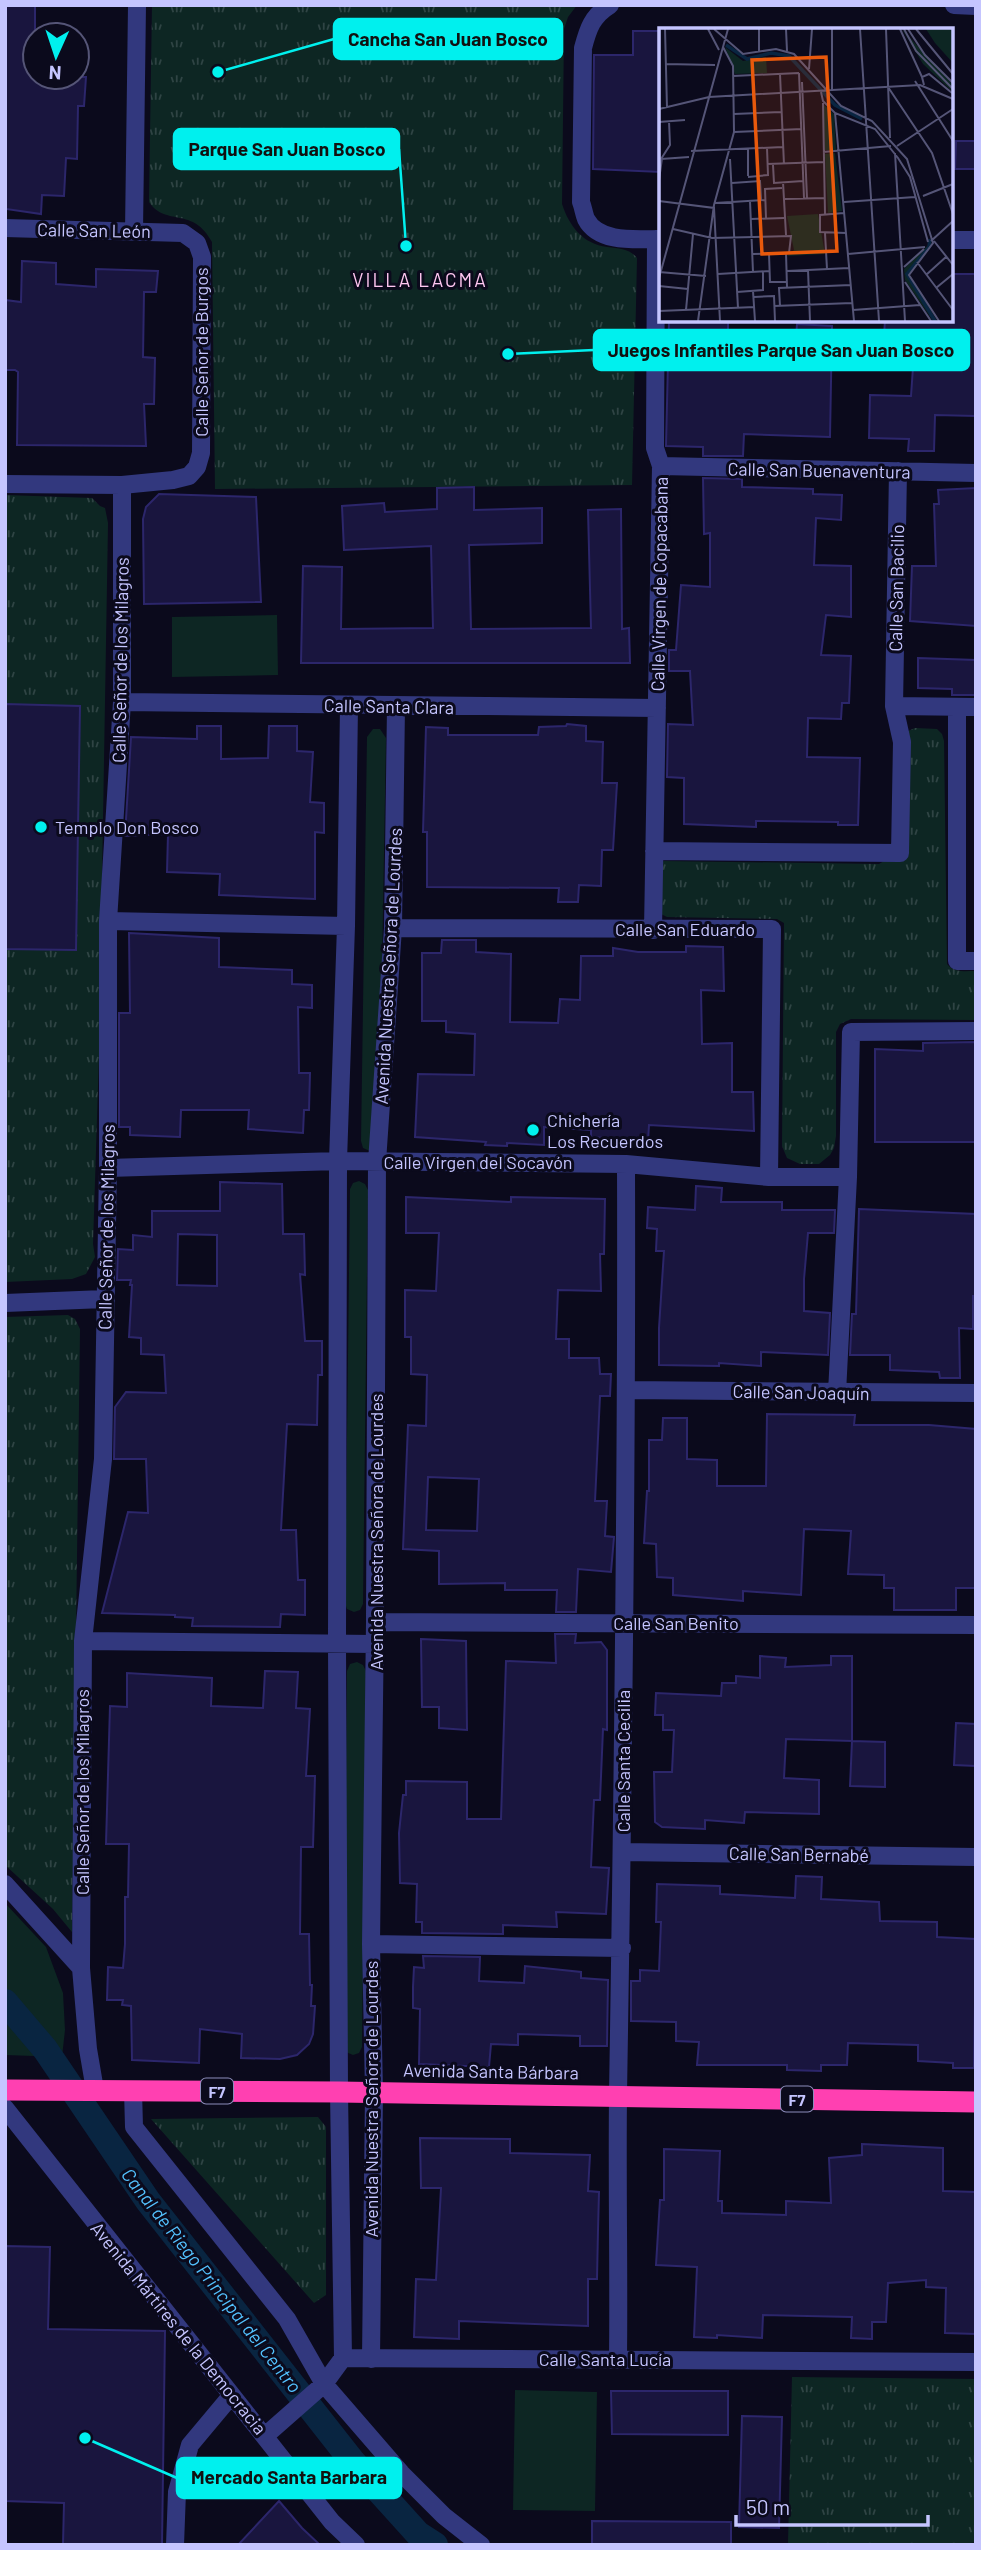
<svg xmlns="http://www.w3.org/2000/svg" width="981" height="2550" viewBox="0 0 981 2550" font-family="Barlow,sans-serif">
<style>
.grass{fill:#0d2623}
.park{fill:url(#park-tufts)}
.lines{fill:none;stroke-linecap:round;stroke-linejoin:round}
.canal{stroke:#092541;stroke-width:26}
.building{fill:#19153e;stroke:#2c266b;stroke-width:2;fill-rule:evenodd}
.minor{stroke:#32387e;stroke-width:18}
.highway{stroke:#ff40b1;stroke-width:21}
.poi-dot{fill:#00f0ee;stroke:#0b0a1c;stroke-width:2.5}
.labels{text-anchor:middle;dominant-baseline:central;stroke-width:6;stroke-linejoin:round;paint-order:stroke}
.shield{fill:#0b0a1c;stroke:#8d8dbb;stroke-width:2}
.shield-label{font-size:16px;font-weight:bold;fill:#c5c5ff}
.street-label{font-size:18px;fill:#c5c5ff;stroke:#0b0a1c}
.poi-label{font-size:18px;fill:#c5c5ff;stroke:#0b0a1c;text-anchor:start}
.neighbourhood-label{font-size:19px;letter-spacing:2px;fill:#ffc7f1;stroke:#0b0a1c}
.water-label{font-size:19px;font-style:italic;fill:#53c2ff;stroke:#0b0a1c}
.inset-river{fill:none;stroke:#092541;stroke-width:3.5}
.inset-road{fill:none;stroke:#557;stroke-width:2}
.view{fill:#e8590c;fill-opacity:0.15;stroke:#e8590c;stroke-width:3.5}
.inset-edge{fill:none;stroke:#c5c5ff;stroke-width:3.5}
.leader{fill:none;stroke:#00f0ee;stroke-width:2.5}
.callout-dot{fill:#00f0ee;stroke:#0b0a1c;stroke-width:2.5}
.callout{fill:#00f0ee;stroke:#00f0ee;stroke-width:2.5}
.callout-label{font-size:19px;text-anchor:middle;font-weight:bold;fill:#111}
</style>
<defs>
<pattern id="park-tufts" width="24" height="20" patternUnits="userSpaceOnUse" patternTransform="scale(1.75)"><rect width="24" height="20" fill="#0d2623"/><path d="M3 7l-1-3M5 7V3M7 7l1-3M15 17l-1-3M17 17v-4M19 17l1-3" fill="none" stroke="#2f4444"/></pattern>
</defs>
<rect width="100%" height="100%" fill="#0b0a1c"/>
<path class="grass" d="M277 615 278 675 172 677V617Z
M373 729H380L386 738 379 1142 370 1151 363 1148 361 1141 367 737Z
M359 1181 365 1184 368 1190 363 1604 360 1610 354 1612 347 1609 345 1603 350 1189 353 1183Z
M357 1662 363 1665 366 1671 362 2047 359 2053 353 2055 346 2052 344 2046 347 1671 350 1664Z
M5 1903 46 1947 63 1993 65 2030 62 2057 5 2055Z
M515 2390 597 2392 595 2511 513 2510Z"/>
<path class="park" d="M152 5H577L568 17 564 29 562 204C569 226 583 244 607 247 619 249 629 248 637 258L632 485 215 489 212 242C193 206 166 227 149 202Z
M5 495 92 498 100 506 105 508 108 523 99 1054 93 1244 95 1257 86 1274 72 1279 5 1282Z
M915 728 937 729 942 734 944 741 947 964C954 973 965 971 976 971V1020L851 1019 840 1024 836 1032V1136L834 1148 830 1155 819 1164H800L787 1158 782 1146 784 923 777 919 667 917 659 913V863L664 861 879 864 891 857 908 731Z
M68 1315 75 1319 80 1329 72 1932 53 1909 5 1865V1317Z
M318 2117 326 2127V2295L314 2303 151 2119Z
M792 2377 976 2379V2542L960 2545H788Z"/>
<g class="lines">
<path class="canal" d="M5 2002 45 2049 148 2201 353 2462 418 2534 435 2545"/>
</g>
<path class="building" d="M5 5H35V77H86L84 106H78L77 159 66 158 64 196 42 195 41 214 6 209Z
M633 31H661V172L593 169 594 55H633Z
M956 141H976V169H955Z
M22 261 56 263V284L96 287V269L158 271 156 292H144L143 357 155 358 154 404H144L146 446 17 445 18 372 15 370H5V300L21 302Z
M953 274H976V416L935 415 934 451H908L909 439 869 438 870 395 911 396 914 353 883 352 885 320H953Z
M669 320H728V353L750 355 795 354 797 324 832 326 830 437 744 434 743 456H703V447L666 446Z
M703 478 742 479V487L813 489V494L842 495 841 520 816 518 814 565 851 566V617L826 615 821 655 851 656 849 703H842L841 719 808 718 807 757 860 758 858 825H838V822L756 821V827L684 824V778L667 777 668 724 693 725 690 671H669V650H676L681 585 710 587V533L704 534Z
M474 487V510L542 508V543L469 545 471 629 591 628 588 510 621 509 622 629 629 628 630 663H301L303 566 342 567 341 629 433 628 431 546 344 550 342 506 384 503 385 512 437 509V488Z
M976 488V626L910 621 912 566H936L934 504H939L938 490Z
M159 494 256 497 261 602 144 604 143 519 146 507Z
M918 658 976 660V695H952V689L918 688Z
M5 704 80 706 76 950 5 949Z
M567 724 586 726V741L603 742 602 783H617L613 850H602L601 886 579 885 578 902H558L559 888 427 887V832H423L426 727 448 728V735H538L539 727 566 726Z
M197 726H221V759L268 758 269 726H297V751L313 752 310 802 324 803V833L315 832V899L219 895 220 874 167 872 168 834 125 836 131 737 197 739Z
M129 933 219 938V967L292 970V984L312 985V1008L298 1007 299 1073H310L309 1110H304L303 1133 248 1129 249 1110H181L180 1137 130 1135V1127H119V1013H130Z
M442 940H476V952L511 954 510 1022 558 1023 560 999 580 1000 581 956H613V948L638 952H686V946L723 947 724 991 701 990 702 1044 732 1043V1092H753L754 1131 649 1125 648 1141 591 1137V1130L544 1127V1145L507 1143V1146L485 1145 486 1142 415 1137 418 1074 474 1075 475 1034 446 1032V1021H422V953H441Z
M976 1042V1142H875V1049L923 1051V1043Z
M220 1182 282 1184 283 1234H304L305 1275 300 1274 305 1341H322V1375H318L317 1425 287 1424 285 1458 281 1530H296L298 1580H305V1615L281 1614 280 1627 192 1626 193 1618 175 1617V1615L102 1613 128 1512 148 1513 146 1459H114L115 1407 126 1392 166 1393 164 1355 141 1354V1338L129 1337 132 1285H130L131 1280H117L118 1249 133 1250V1235L152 1237V1211H220ZM178 1234 217 1235V1286L177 1285Z
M696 1186 722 1188 721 1202H782V1210H835L834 1233H808L804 1279V1311L830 1313 828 1355 761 1352V1366L719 1363V1366L659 1365V1328L664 1251H656L657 1229 647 1228 648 1207 695 1210Z
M406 1197 511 1202V1197L605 1199 604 1254H600L601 1291 558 1290 556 1339H569V1358H599L600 1374H611L610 1396H600L595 1501H607L605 1536 614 1537 611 1572 578 1569 576 1612H556L557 1590H505V1583L439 1584V1551L403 1549 408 1425 426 1426 427 1375 411 1374V1337H405V1290L436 1291 439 1233H406ZM428 1477 479 1479 477 1531 426 1530Z
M859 1209 976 1214V1296H973V1329L959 1328 960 1378H940L939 1372 890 1370V1355H850L852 1314H856Z
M767 1414 855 1415 854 1425H929L976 1429V1588H956V1610H894V1588H884V1575L848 1574 851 1531 804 1529 801 1595 743 1591V1601L673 1595V1578L657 1577 656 1544 644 1543 647 1491H649V1440H662L663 1418H687V1459L717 1460V1486H766Z
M555 1634H576L575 1643 601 1642 607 1650V1730L603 1729 600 1800H594L591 1867 609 1868 606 1914 556 1912 557 1927 503 1925V1934L422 1933V1922H416L417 1884 400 1883 399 1833 403 1795H406V1781L467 1782V1819H501L506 1661 556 1663Z
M421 1639 466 1641 467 1730 439 1728V1707H422Z
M760 1656 786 1658 785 1667 831 1665V1656H852V1741L786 1739 784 1778 819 1780V1814L745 1812 744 1823 705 1820V1829L662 1827 655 1822 654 1772H672L674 1730H663V1715H655L656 1693 721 1696 722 1683H736V1676L760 1678Z
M265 1671 298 1672 296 1708 310 1709 306 1776H315L313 1847H301L300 1934H309L310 1985H312L311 2006H315L313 2034 309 2044 297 2055 280 2059 241 2058 242 2034 200 2029 199 2063 132 2060 131 2006 122 2005 123 2000H107L108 1967 123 1968 125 1944V1897H128L129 1844H106L110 1706 127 1707V1673L212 1678 211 1706 263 1708Z
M956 1723 976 1724V1766L954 1765Z
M852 1741 885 1742V1787L850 1786Z
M796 1876 822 1877 821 1899 879 1902 880 1921 937 1922V1937L976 1939 974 2068H953V2063L918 2061V2045L848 2043 847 2065H821V2071L787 2070V2065H697L699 2042 676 2041V2022L631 2021V1981H640V1970L659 1971 661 1922H656L657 1884 720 1886V1894L795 1898Z
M423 1956 480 1957 479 1981 524 1983 525 1966 581 1972V1978L608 1980 607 2046H580V2036L518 2034V2045L491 2044 489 2067 419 2064 420 2009 413 2008V1987L414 1967 424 1968Z
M420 2138 510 2139V2153L590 2155 588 2191 599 2192 598 2230 597 2279H588V2326L459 2321V2339L414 2337 416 2279 436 2280 441 2188H421Z
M862 2144 943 2148V2191L976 2192V2334L945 2333 946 2288 926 2287V2280L888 2283 886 2322H872V2339L851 2338 852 2317 763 2315 762 2338 717 2335V2338L694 2337 697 2267 656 2265 660 2200H664V2149L720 2151 718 2201H722V2213L786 2215V2201L831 2203 829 2158 862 2155Z
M5 2246 50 2247 48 2329 165 2331 162 2545H63L64 2503 5 2501Z
M611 2391H728V2435L612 2434Z
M742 2416 782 2417 779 2528 739 2527Z
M279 2501 302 2528 320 2545H238Z
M592 2521 731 2522V2545H592Z"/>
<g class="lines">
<path class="minor" d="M610 5C592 16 588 29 583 48L581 202C583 207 584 214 586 219 599 244 638 239 661 239
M954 5 976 6
M5 228 183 233 197 243 202 257 201 453 197 467 189 476 173 480 122 485 5 484
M134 231 137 5
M951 240H976
M661 466 976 473
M122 702 657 708
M894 706 976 707
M957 708V961H976
M654 851 900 853 902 742 894 706 898 471
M108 921 346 926
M393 928 772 929 769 1177
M653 930 661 466 655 448 656 239
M108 1168 338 1161 626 1164 769 1177H848
M5 1303 104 1299
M627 1390 976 1393
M837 1393 848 1177 851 1032 976 1031
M375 1622 976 1625
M83 1641 375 1644
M622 1852 976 1857
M5 1884 81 1968 88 2049 95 2090
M371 1944 622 1948
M81 1968 83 1641 103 1459 108 1168V921L122 702V485
M133 2090 134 2127 287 2319 324 2384 401 2473 444 2516 481 2545
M5 2108 332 2522 356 2545
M343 2358 339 2092 337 1644 338 1161 346 926 349 705
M343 2358 976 2362
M371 2359 374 2092 371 1944 375 1622 377 1162 393 928 396 706
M618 2359C619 2271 617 2183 618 2095 623 1784 627 1474 626 1164
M266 2435 324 2384 343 2358
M175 2545 177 2492 190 2445 231 2396"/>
<path class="highway" d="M5 2090 339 2092 976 2102"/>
</g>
<g class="poi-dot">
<circle cx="41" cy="827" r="7"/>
<circle cx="533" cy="1130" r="7"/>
</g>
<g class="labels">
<g class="shield">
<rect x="201" y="2078.5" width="32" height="25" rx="5"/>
<rect x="781" y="2086.5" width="32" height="25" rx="5"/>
</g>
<g class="shield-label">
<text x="217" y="2091">F7</text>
<text x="797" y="2099">F7</text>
</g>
<g class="street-label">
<text transform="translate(94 230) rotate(1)">Calle San León</text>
<text transform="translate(201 352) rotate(-90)">Calle Señor de Burgos</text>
<text transform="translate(819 470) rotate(1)">Calle San Buenaventura</text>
<text transform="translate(659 584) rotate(-89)">Calle Virgen de Copacabana</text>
<text transform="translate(896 588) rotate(-89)">Calle San Bacilio</text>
<text transform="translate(120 660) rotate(-89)">Calle Señor de los Milagros</text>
<text transform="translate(389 706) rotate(1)">Calle Santa Clara</text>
<text x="685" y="929">Calle San Eduardo</text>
<text transform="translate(388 966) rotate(-87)">Avenida Nuestra Señora de Lourdes</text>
<text x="478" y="1162">Calle Virgen del Socavón</text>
<text transform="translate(106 1227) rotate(-89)">Calle Señor de los Milagros</text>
<text transform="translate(801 1392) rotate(1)">Calle San Joaquín</text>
<text transform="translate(376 1532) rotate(-90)">Avenida Nuestra Señora de Lourdes</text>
<text x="676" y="1623">Calle San Benito</text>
<text transform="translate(623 1761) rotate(-90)">Calle Santa Cecilia</text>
<text transform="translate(82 1792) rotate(-90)">Calle Señor de los Milagros</text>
<text transform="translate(799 1854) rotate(1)">Calle San Bernabé</text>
<text transform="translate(491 2071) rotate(1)">Avenida Santa Bárbara</text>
<text transform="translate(371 2099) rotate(-90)">Avenida Nuestra Señora de Lourdes</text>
<text transform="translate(179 2328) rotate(51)">Avenida Mártires de la Democracia</text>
<text x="605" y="2359">Calle Santa Lucía</text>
</g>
<g class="poi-label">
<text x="55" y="827">Templo Don Bosco</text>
<text x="547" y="1120">Chichería<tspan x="547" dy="21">Los Recuerdos</tspan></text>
</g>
<g class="neighbourhood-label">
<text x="420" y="279">VILLA LACMA</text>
</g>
<g class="water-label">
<text transform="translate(212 2280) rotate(52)">Canal de Riego Principal del Centro</text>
</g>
</g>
<g transform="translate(659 28)">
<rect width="294" height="294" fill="#0b0a1c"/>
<path d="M243 1 294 57V64L264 36ZM267 1H294V35L276 15ZM273 213 249 247 278 293H274L246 252 245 241Z" fill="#0d2623"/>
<path d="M66 19 84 33 107 29 108 45 76 46ZM164 76 175 86 177 122H166ZM176 125 183 183 169 185 166 126ZM159 186 166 226 128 228 135 222 128 188Z" fill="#0d2623"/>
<path class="inset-river" d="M67 17 88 31 112 25 130 28 176 77 203 91M271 211 270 219 248 246 276 293"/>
<path class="inset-road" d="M6 1 8 80M49 1 60 22M55 1 84 26 117 21 135 26 182 78 213 93 248 131 274 215 250 247 280 293M100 1V24M127 1 128 23M173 1V62M201 1 220 293M227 1 231 110M241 1 263 49M245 1 257 23 294 61M249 1 266 27 294 55M257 1 294 46M6 36 56 37M150 41 153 1M140 45 145 170M121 46 125 137M74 48 140 45M256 53 294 113M143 54 148 170M265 57 263 49 270 46 293 65M229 59 273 125 294 186M162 64 164 73 176 85 216 101 239 130 251 149 269 214M164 75 166 186M0 81 50 69 261 57 294 71M176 85 195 293M75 86 122 84M0 94 26 92M75 104 143 101M238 118 294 81M89 121V148M32 123 124 119M164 124 232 118M236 125 246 293M2 131 11 117 10 93M2 131 30 129M71 131 79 280M108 136 165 134M114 137 115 155 144 153M89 149 109 147 108 120M0 152 3 130M124 154 127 207M73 155 101 153 102 172M264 168 294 156M126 171 166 170M0 173 55 180 61 293M91 173 94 244M185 174 256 169M56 175 107 172M185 185 161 187V204L187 205M107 190 106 161 123 160M92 191 125 190M14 201 53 210 132 208 130 225 94 226M166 205 168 241M272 213 294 193M275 213 294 237M127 225 128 259M110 226 111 254H128M189 226 266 219M258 234 294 282M245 239 265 221M149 242 151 293M128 243 190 240M0 244 47 248M59 246 111 243M267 247 288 228M0 250 69 1M246 254 272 293M0 258 29 261M277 260 294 246M94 263 96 293M78 264 104 262V244M95 269 115 268 116 293M115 278 193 275M121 278 120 260 192 257M27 282 34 206M194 282 261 277M0 283 96 279M39 293 55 177 75 104 74 38 64 19"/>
<path class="view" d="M167 29 178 223 103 226 93 32Z"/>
<rect width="294" height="294" class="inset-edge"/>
</g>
<path class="leader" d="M218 72L334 39M406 246L399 149M508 354L594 350M85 2438L177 2478"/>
<g class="callout-dot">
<circle cx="218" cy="72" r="7"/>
<circle cx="406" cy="246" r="7"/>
<circle cx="508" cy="354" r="7"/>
<circle cx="85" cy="2438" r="7"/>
</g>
<g class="callout">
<rect x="334" y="19" width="228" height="40" rx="7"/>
<rect x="174" y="129" width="225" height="40" rx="7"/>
<rect x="594" y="330" width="375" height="40" rx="7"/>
<rect x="177" y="2458" width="224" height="40" rx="7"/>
</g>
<g class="callout-label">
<text x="448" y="46">Cancha San Juan Bosco</text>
<text x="287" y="156">Parque San Juan Bosco</text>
<text x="781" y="357">Juegos Infantiles Parque San Juan Bosco</text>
<text x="289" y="2484">Mercado Santa Barbara</text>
</g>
<rect width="981" height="2550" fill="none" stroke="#c5c5ff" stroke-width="14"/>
<g transform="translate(56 56) rotate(183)"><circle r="33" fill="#0b0a1c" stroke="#555577" stroke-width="2"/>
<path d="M0-5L12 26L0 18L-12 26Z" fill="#00f0ee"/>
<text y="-10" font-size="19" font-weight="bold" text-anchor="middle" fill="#c5c5ff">N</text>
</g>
<path d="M736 2515v10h192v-10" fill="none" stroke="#c5c5ff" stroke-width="3.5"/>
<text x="746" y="2515" font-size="21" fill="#c5c5ff" stroke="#0b0a1c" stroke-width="5" paint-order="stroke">50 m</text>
</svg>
